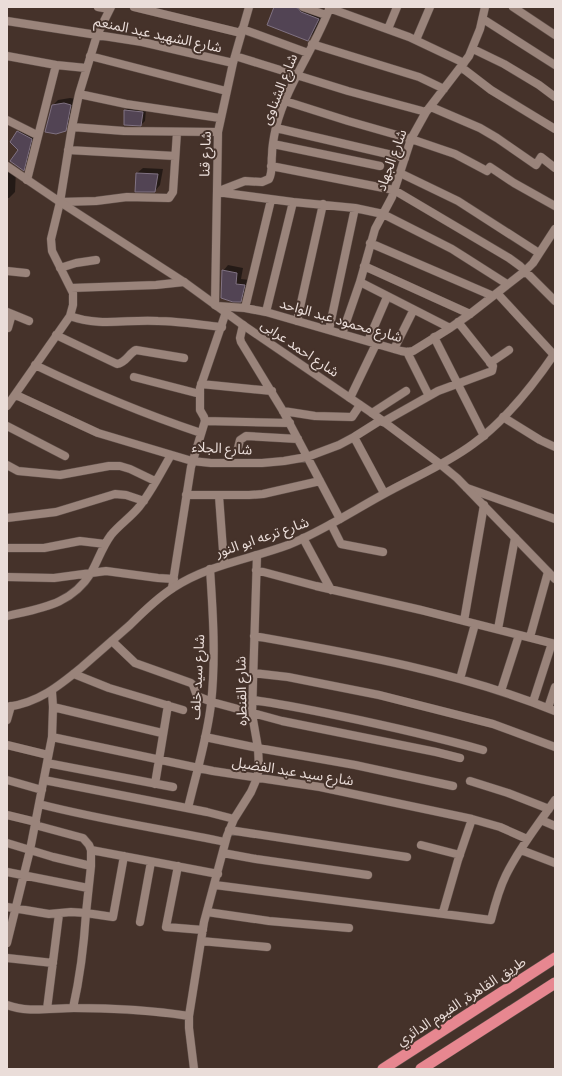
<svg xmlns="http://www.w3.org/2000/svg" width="562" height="1076" viewBox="0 0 562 1076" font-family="'IBM Plex Sans','Noto Sans Arabic',sans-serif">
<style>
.shadow{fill:#0007}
.building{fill:#524454;stroke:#807282}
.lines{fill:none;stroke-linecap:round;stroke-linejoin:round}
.minor-casing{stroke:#60504a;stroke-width:9}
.tertiary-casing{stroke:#60504a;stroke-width:9}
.trunk-casing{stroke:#60504a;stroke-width:12}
.minor{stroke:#9a847b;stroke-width:8}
.tertiary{stroke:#9a847b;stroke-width:8}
.trunk{stroke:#e78790;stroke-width:11}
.labels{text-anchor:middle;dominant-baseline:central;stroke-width:4;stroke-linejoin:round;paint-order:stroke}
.street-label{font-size:14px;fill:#eaddd9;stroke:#45322a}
</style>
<rect width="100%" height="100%" fill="#45322a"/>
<path class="shadow" d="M276 7H315L326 11 315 32 308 39Z
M70 98 76 99 71 124 65 130 52 106 58 100Z
M129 107 146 109 145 121 141 125 125 111Z
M24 126 37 133 29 164 24 169 19 150 18 132Z
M7 167 16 170 15 192 9 198H7Z
M143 168 163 169 160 185 155 191 137 173Z
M228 265 243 268 241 279 250 280 246 295 240 301 223 271Z"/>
<path class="building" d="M274 7H294L298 8 301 12 319 19 308 41 267 25Z
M64 103 71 105 66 131 56 134 45 132 52 105Z
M124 110 143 112 141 126 124 125Z
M17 131 32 139 24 171 10 161 18 150 10 142Z
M136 173 158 174 155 192H135Z
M222 270 237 273 236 284 245 285 241 302H233L221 298Z"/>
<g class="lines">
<g class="minor-casing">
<path id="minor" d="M98 7 109 9
M134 7 241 33
M303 7 326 15
M513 7 555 35
M329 8 409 37 464 63
M483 19 555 65
M7 21 142 42 233 63
M242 29 308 53
M388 29 397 7
M416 40 430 7
M312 44 419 77 444 89
M473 49 504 64 539 85 555 97
M7 56 56 65 86 68
M90 56 226 91
M235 56 348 91 426 112
M461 67 491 90 555 129
M79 94 126 104 220 118
M285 101 348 121 411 139 455 154 487 171 490 167 514 183 555 206
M431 107 480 128 497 138 536 165 541 157 555 168
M7 120 37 135
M72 127 124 131 218 132
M276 128 405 158
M273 144 380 166
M68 150 175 156
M271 166 394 190 509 258 520 266 555 301
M400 173 458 201 539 253
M27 180 56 65
M219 191 245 181 262 182 269 179C273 172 271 162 272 155 272 145 274 136 276 127 287 84 315 48 330 7
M217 192 293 202 355 208 383 214 452 249 507 284
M60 202 96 201 127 197 169 198 173 192 177 132
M370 243 493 296
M364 266 470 314
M60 268 76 263 96 260
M7 271 26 273
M360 282 450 328
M71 288 156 285 184 282
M497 293 554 355
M215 305 218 132 233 63 249 7
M217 306 245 308 266 312 401 351 407 352 413 351 450 328 470 314 525 271 533 263 555 229
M245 308 271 200
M7 312 29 321
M266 312 293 202
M70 316C100 327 127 319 158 321 179 321 201 325 222 327
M297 321 323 204
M243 325 240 338 241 342 283 411 340 519
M8 328 12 314
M329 330 355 208
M342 334 360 282 375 229 392 197 411 139 426 112 469 56 480 29 485 7
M56 335 117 364C126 363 129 353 136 350L184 358
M434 337 484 436
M368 341 387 297
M394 349 413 311
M407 352 429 396
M490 363 509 350
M35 365C89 391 144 414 201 433
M134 377 200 394
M201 384 272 391
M16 395 98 433 192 461 211 463H262L284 461 307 457 339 445 354 437 381 420
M350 398 376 344
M7 406 70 316 73 305V293L52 251 51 239 60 202 72 127 79 94 97 35 111 7
M283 411 315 416 352 417 360 405
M372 413 406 391
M503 417 540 440 555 447
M205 421 290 423
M383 422 438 391 492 371 493 366 458 322
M7 426 65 456
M354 437 384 493
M238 448 240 440 246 436 298 439
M7 465 18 471 60 475 109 466H120L130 469 155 481
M467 488 555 519
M186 495H249L263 494 320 481
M219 496 224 564
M7 518 56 512 115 494 126 495 144 501
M331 524 341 544 383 552
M303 538 331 590
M7 548H44L80 541 105 544
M256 570 316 586 421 610 555 644
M7 577 54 578 106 571 158 578 174 579
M172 588 191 467 205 421 204 417 200 410V388L226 312
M7 616C41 608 71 605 91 573 98 561 102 547 111 535 119 525 131 517 139 507 152 491 161 472 171 455
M464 621 484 505
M498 629 515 538
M254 636C356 654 459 672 555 711
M530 637 548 572
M112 641 135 663 191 683 193 685 197 696 212 702 282 721 436 752 460 758
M253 673 288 677 379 695 493 724 555 747
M74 674 109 688 183 710
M460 679 475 624
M501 691 519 635
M253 700C282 704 311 710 340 716 388 726 436 737 483 750
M533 702 552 643
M53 707 162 733
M548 708 555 687
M7 720 11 706
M52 737 213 771 320 787 472 819 500 827 527 839
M205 737 258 748 355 765 453 786
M7 745 48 755
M47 763 173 787
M7 780 42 790
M44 780 207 812 234 819
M470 781 508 793 549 809
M155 784 168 705
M39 804C101 820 163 829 225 842
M188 808C196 774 207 739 211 704 216 659 213 613 210 569
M7 815 36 822
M541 820 555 826
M229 830 407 857
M7 843 53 857 91 866
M421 845 460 855
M91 850 218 874
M521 850 555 863
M223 853 256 859 368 875
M178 866 166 927 203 930
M7 872 88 888
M215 885 491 920C495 904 499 889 506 875 519 848 538 825 555 800
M7 907 49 914 71 912 86 913 91 866V850L89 845 83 838 35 825
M207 912 269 921 349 928
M443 912 458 860 472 819
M140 922 151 862
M201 941 267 947
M7 943 30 850 52 737 53 707 52 692
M7 958 53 963
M7 1005C27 1013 52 1008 74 1008 112 1008 151 1010 189 1016
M73 1008C80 977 84 945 86 913L113 917 124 856
M47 1009 59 914
M194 1069 189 1028V1016L204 922 227 836 234 819 251 792 257 778 259 768 258 748 252 714 257 555"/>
</g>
<g class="tertiary-casing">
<path id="tertiary" d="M7 166 60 202 184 282 243 325 372 413 440 464 457 478 555 579
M7 707C38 703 59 686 82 667 98 653 114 639 130 625 143 612 157 598 173 588 208 565 250 559 288 545 321 532 351 512 382 495 412 478 445 465 473 444 506 420 532 387 555 353"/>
</g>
<g class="trunk-casing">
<path id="trunk" d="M383 1069 555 958
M421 1069 555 983"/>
</g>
<use href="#minor" class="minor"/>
<use href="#tertiary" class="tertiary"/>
<use href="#trunk" class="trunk"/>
</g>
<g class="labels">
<g class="street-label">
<text transform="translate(158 34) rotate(12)">شارع الشهيد عبد المنعم</text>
<text transform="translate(279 89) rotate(-68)">شارع الشناوى</text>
<text transform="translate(205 154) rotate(-88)">شارع قنا</text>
<text transform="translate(391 160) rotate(-70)">شارع الجهاد</text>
<text transform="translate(341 320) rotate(16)">شارع محمود عبد الواحد</text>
<text transform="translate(300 348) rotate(34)">شارع احمد عرابى</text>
<text transform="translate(222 448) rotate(3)">شارع الجلاء</text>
<text transform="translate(262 537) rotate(-19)">شارع ترعه ابو النور</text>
<text transform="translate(197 677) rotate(-87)">شارع سيد خلف</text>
<text transform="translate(241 691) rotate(-91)">شارع القنطره</text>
<text transform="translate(293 771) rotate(9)">شارع سيد عبد الفضيل</text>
<text transform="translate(461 1001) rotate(-33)">طريق القاهرة, الفيوم الدائري</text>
</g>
</g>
<rect width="562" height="1076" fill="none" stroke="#eaddd9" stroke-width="16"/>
</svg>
